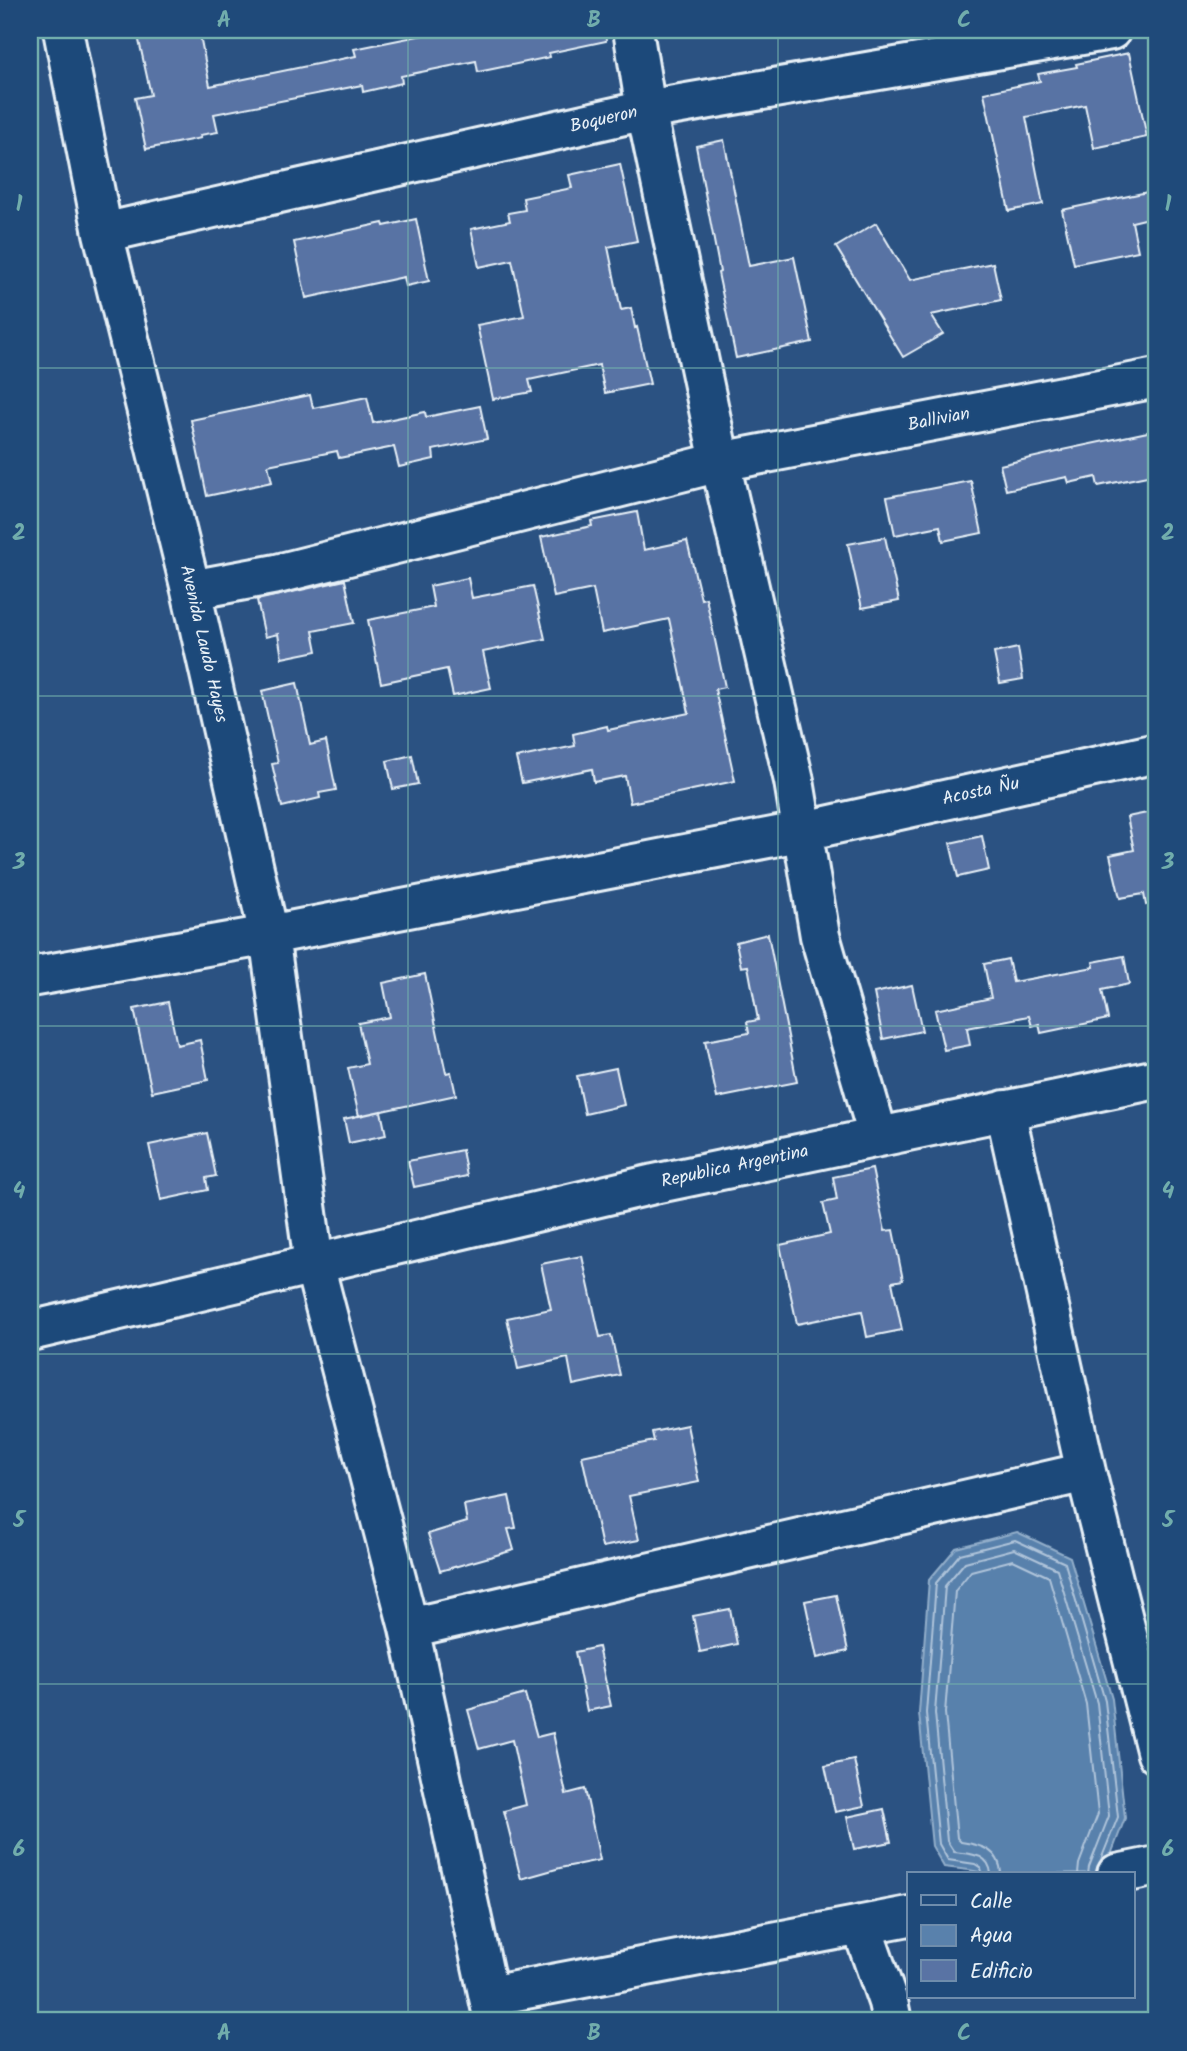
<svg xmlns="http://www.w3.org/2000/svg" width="1187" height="2051" viewBox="0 0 1187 2051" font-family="Kalam,sans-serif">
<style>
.water{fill:#5981ac;stroke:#92aeca;stroke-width:2}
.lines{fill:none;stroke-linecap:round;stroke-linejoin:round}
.shore{stroke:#afc4da;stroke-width:2}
.building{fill:#5973a4;stroke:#e8f1f8;stroke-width:2}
.minor-casing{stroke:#e8f1f8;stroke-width:44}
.minor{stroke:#1f4a7a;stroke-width:38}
.grid{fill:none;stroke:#71adac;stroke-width:2;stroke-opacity:0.55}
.labels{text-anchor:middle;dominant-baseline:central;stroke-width:5;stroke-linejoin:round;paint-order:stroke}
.street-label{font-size:18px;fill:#e8f1f8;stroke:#1f4a7a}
.neatline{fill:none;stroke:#71adac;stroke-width:2.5}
.grid-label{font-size:23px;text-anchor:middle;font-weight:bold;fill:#71adac}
</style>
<rect width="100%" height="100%" fill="#2b5282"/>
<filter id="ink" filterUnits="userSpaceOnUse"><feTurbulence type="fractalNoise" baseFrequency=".0143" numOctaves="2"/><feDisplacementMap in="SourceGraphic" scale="14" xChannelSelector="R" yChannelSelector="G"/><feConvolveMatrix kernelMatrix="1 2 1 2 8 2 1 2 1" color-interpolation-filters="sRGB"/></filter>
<g filter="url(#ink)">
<path class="water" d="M1017 1532 1070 1557 1112 1699 1125 1818 1104 1873 989 1874 969 1870 944 1867 932 1846 919 1713 929 1580 956 1548Z"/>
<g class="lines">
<path class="shore" d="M982 1874 981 1868 975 1864 948 1860 939 1844 926 1713 936 1583 960 1554 1015 1540 1065 1563 1105 1701 1118 1817 1100 1862
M991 1874C989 1853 970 1854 954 1852L947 1841 935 1713 945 1586 965 1562 1014 1549 1057 1569 1097 1703 1109 1816 1089 1867 1088 1874
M1001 1874C1000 1850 982 1845 961 1842L957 1838 945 1713 955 1591 971 1571 1013 1560 1049 1577 1086 1704 1098 1814 1079 1864 1078 1874"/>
</g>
<path class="building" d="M171 30H199L210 86 356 56 354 49 448 30H605L606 41 549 53 550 57 478 72 476 61 401 76 402 83 363 92 362 85 214 114 218 132 200 135 201 138 146 149 135 98 151 95 138 36Z
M1129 53 1147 137 1094 148 1085 105 1026 117 1043 204 1009 211 984 93 1040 81 1038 74 1077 67 1076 64Z
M724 140 749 266 794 257 812 342 736 358 718 273 720 272 696 146Z
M620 164 637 241 608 247 621 310 631 308 635 328 637 327 650 384 605 393 599 365 529 380 532 392 493 399 477 325 524 316 512 260 479 267 471 229 510 221 508 213 525 210 523 198 572 188 569 175Z
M1157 190V216L1132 222 1138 251 1074 264 1062 210Z
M416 219 429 281 406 286 404 277 306 298 294 242 383 223 384 226Z
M876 223 910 280 993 263 1001 300 931 315 943 334 903 357 836 247Z
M310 395 313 408 367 397 373 423 425 412 426 417 480 406 487 439 433 450 434 459 399 467 394 447 339 458 337 451 268 465 272 482 207 496 191 420Z
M1157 430V474L1098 486 1096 477 1069 483 1067 477 1006 490 1000 465 1062 451V450Z
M971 481 982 533 943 541 940 526 895 535 887 497Z
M637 512 644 550 687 541 701 599 706 598 725 687 715 689 735 781 630 803 625 776 594 782 592 769 522 783 516 758 575 746 573 734 607 726 608 730 689 713 669 619 602 633 593 589 554 597 541 537 592 526 591 521Z
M885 537 899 601 862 608 848 544Z
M468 578 472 598 533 586 545 639 483 652 491 688 453 696 447 669 381 683 368 620 434 607 430 586Z
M345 580 354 623 313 631 317 651 282 658 278 634 265 637 257 600Z
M1018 648 1023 679 1000 683 994 653Z
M297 683 310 745 326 741 336 790 319 793 320 798 282 807 272 764 278 763 262 691Z
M412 755 418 784 393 789 387 761Z
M1157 811V903L1146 905 1144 894 1120 898 1110 855 1134 850 1127 817Z
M982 836 989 870 958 877 950 843Z
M768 934 797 1082 717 1098 705 1041 749 1033 747 1022 758 1020 748 966 741 967 736 942Z
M1124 956 1129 984 1102 990 1108 1019 1041 1033 1039 1024 1032 1026 1029 1016 967 1028 970 1045 944 1050 935 1010 991 998 984 964 1008 959 1013 982 1094 967 1093 962Z
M425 974 446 1073 451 1072 456 1095 359 1116 348 1068 367 1064 358 1023 390 1017 383 983Z
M912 985 922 1031 883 1039 874 993Z
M168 1002 177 1045 200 1040 208 1080 152 1092 134 1009Z
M616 1068 624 1105 585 1114 577 1076Z
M381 1111 386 1135 349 1143 344 1119Z
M207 1133 216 1176 206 1178 208 1190 161 1200 149 1145Z
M462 1150 467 1176 414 1187 408 1161Z
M872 1169 885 1231 893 1230 903 1280 892 1282 902 1330 867 1337 862 1311 797 1324 780 1245 830 1234 823 1203 837 1200 833 1177Z
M582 1256 600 1337 611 1335 620 1375 573 1385 568 1358 518 1369 507 1318 551 1309 541 1264Z
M687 1425 699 1482 629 1496 639 1540 602 1547 582 1456 654 1441 652 1432Z
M509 1496 516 1528 508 1529 514 1550 440 1571 428 1534 467 1522 464 1505Z
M836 1595 848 1651 817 1658 805 1601Z
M730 1609 737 1644 700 1652 693 1616Z
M598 1647 611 1706 587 1711 575 1652Z
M525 1694 537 1737 553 1733 566 1794 585 1789 600 1860 560 1868 521 1879 504 1811 526 1805 512 1740 479 1749 468 1710Z
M854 1760 864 1806 835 1812 825 1766Z
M884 1809 891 1842 854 1849 847 1817Z"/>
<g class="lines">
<g class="minor-casing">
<path id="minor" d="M63 30 103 233 191 590 269 935 314 1264 409 1628 494 2021
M633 30 646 110 720 462 794 781 820 936 878 1136
M103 233 646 110 1111 30
M191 590 277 574 720 462 1157 378
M30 977 269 935 804 831 1157 753
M1005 1110 1086 1472 1157 1754
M30 1331 654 1184 1157 1079
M409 1628 1086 1472
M1117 1874 1157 1866
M861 1925 888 2002 892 2021
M489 1996 909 1916"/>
</g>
<use href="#minor" class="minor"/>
</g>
</g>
<path class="grid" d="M408 30V2021M778 30V2021M30 368H1157M30 696H1157M30 1026H1157M30 1354H1157M30 1684H1157"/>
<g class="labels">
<g class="street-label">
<text transform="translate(604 120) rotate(-13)">Boqueron</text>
<text transform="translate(939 420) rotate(-11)">Ballivian</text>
<text transform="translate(203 644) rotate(77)">Avenida Laudo Hayes</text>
<text transform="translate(981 792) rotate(-12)">Acosta Ñu</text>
<text transform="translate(735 1167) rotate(-12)">Republica Argentina</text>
</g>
</g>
<rect width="1187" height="2051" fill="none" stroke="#1f4a7a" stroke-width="77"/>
<rect x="907" y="1872" width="228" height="126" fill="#1f4a7a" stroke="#6f8dac" stroke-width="2"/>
<rect x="921" y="1895" width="35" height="10" fill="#1f4a7a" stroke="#6f8dac" stroke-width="2"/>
<text x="970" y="1908" font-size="21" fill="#e8f1f8">Calle</text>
<rect x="921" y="1925" width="35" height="21" fill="#5981ac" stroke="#6f8dac" stroke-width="2"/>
<text x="970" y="1942" font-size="21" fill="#e8f1f8">Agua</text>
<rect x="921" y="1960" width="35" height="21" fill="#5973a4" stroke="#6f8dac" stroke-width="2"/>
<text x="970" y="1978" font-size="21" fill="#e8f1f8">Edificio</text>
<rect x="38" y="38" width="1110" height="1974" class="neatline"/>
<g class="grid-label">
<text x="224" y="27">A</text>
<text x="594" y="27">B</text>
<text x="964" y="27">C</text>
<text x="19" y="211">1</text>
<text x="1168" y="211">1</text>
<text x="19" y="540">2</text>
<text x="1168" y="540">2</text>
<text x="19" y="869">3</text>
<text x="1168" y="869">3</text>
<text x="19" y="1198">4</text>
<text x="1168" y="1198">4</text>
<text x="19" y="1527">5</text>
<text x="1168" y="1527">5</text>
<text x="19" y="1856">6</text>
<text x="1168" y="1856">6</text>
<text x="224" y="2040">A</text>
<text x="594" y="2040">B</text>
<text x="964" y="2040">C</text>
</g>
</svg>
